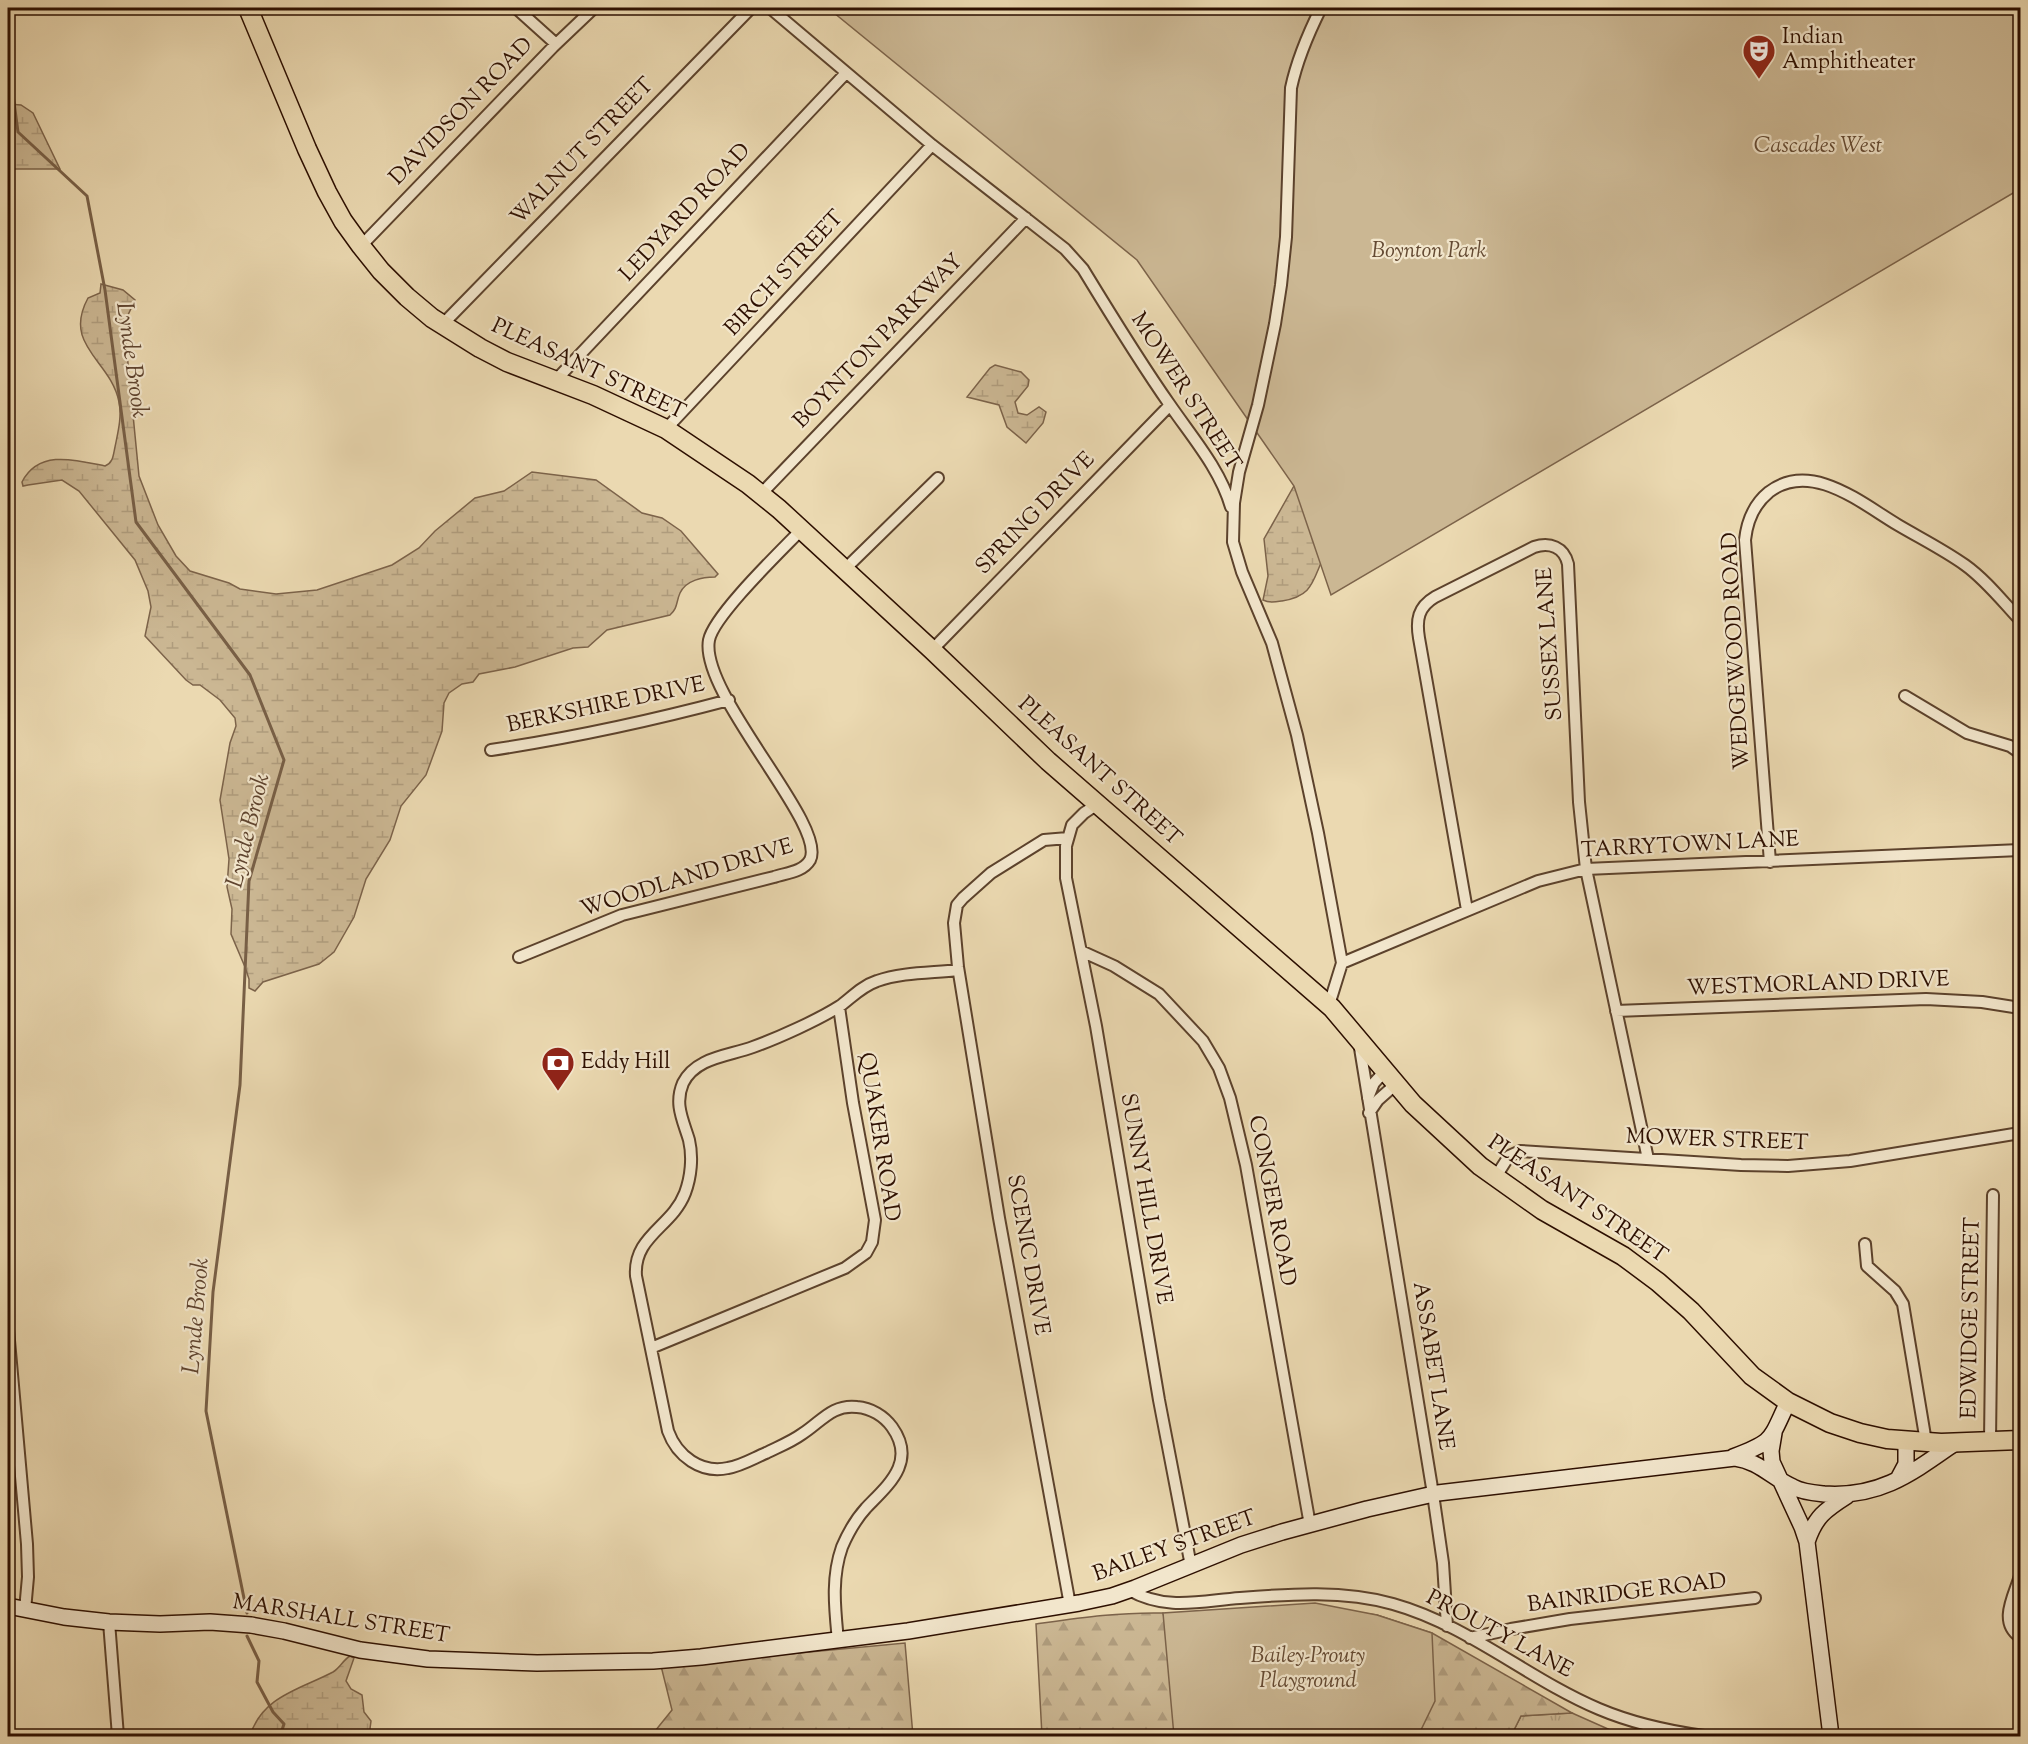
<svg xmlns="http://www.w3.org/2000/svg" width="2028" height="1744" viewBox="0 0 2028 1744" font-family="'Sorts Mill Goudy',serif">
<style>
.grass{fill:url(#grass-tufts);stroke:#7c634a;stroke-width:1.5}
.forest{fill:url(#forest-firs);stroke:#7c634a;stroke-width:1.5}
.wetland{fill:url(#wetland-marsh);stroke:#7c634a;stroke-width:1.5}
.park{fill:#cbb793;stroke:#7c634a;stroke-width:1.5}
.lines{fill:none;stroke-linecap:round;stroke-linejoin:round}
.stream{stroke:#785f46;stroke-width:3}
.street-casing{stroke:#5c422c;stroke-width:14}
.secondary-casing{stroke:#2d0f00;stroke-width:18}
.primary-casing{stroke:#2d0f00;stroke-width:21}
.street{stroke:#f2e6cc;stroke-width:10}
.secondary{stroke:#f2e6cc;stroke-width:15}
.primary{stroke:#ebd9b1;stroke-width:18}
.labels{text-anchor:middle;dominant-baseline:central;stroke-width:4.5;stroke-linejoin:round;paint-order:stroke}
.poi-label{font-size:22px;fill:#2d0f00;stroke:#f2e6cc;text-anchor:start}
.street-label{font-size:22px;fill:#2d0f00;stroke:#f2e6cc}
.park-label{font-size:22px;font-style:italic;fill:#644a33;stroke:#f2e6cc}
.water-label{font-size:24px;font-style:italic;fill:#5f442f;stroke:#f2e6cc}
</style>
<defs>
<pattern id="grass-tufts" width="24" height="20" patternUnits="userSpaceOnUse" patternTransform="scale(1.5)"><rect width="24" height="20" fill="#cbb793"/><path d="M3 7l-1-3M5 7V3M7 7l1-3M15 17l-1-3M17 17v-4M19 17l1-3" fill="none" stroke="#af9c7d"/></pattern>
<pattern id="forest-firs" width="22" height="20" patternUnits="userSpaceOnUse" patternTransform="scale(1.5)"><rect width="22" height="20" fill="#cbb793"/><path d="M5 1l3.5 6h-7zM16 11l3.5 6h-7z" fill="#af9c7d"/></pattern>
<pattern id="wetland-marsh" width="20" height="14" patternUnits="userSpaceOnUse" patternTransform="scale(1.5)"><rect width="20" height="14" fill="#cbb793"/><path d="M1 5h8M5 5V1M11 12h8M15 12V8" fill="none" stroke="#af9c7d"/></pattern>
</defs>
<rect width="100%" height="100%" fill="#ebd9b1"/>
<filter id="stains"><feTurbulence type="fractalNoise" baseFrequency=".00333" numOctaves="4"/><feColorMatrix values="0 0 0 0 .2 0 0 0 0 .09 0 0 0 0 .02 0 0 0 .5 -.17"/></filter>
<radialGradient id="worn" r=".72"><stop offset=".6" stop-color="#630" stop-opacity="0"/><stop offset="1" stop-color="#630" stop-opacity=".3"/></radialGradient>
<path class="grass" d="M1572 1713 1617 1733 1632 1736H1511L1521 1716Z"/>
<path class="forest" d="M1318 1607 1377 1615 1432 1633 1572 1713 1521 1716 1511 1736H1042L1036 1624C1079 1618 1119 1612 1163 1613L1181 1679Z
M905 1643 913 1736H651L672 1710 661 1666Z"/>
<path class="wetland" d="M8 104 21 105 33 113 60 169H8Z
M101 284 123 290 135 300 128 315 125 333 139 476 158 525 176 556 190 571 229 583 240 589 276 594 317 590 392 565 419 548 435 531 475 498 504 491 532 472 596 480 642 513 662 518 681 531 718 574 715 577C703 577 686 580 680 593 676 602 678 608 670 615L607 630 588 647 573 648 515 667 479 674 473 682 462 684 449 693 444 703 442 731 426 775 401 806 390 840 366 879 354 917 334 952 319 964 263 982 255 991 249 988V979L245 967 231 934 232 909 227 887 229 859 220 800 230 743 236 726 235 718 220 700 200 685H193L186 680 145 636 151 607 148 591 135 560 79 491 62 480 28 485 23 486 22 482C39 449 76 460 105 466 113 463 113 456 115 447 118 432 122 417 119 402 111 360 62 346 88 298L100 293Z
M995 365 1021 372 1029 380 1028 386 1015 402 1018 413 1027 415 1039 407 1046 412 1043 423 1026 443 1007 427 999 405 967 397 990 368Z
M1299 477 1324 556C1312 582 1313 596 1282 601 1275 602 1269 603 1263 600L1268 576 1264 539Z
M350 1656 354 1658 346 1681 351 1689 362 1695 364 1712 371 1721 369 1736H250C262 1696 301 1689 333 1672 340 1668 343 1660 350 1656Z"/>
<path class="park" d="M828 8H2020V189L1331 595 1294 486 1137 260Z
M1315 1603 1377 1615 1432 1633 1435 1701 1418 1736H1293L1288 1734 1174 1736 1163 1613Z"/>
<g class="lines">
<path class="stream" d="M8 58 18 132 87 196 105 290 136 522 250 675 284 760 249 881 240 1085 213 1292 206 1411 247 1613
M247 1636 259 1661 257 1682 273 1712 284 1724 280 1736"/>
<g class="street-casing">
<path id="street" d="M516 8 556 44
M770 8 932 145 1065 249 1083 269C1111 315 1139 361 1170 405 1192 437 1220 469 1231 507
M1321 8C1308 34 1297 60 1291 88L1286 237 1281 285 1275 324 1258 405 1239 472 1234 503 1233 542 1242 572 1272 643 1297 735 1318 833 1342 963 1329 1005
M361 246 553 47 594 8
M443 324 751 8
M555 381 846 73
M666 429 932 145
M761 494 1026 218
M845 569 938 478
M932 650 1170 405
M1905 696 1967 733 2010 746 2020 753
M491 750C571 738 650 721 729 700
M1096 805 1084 813 1072 825 1066 846V878L1096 1026 1159 1400 1191 1566
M1068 838 1044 840 991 873 963 898 957 905 954 923 958 967 999 1218 1070 1605
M1770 862 1745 540C1747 521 1753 505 1769 492 1811 460 1861 503 1898 525 1920 538 1944 550 1965 565 1986 580 2003 602 2020 620
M1467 910 1419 638C1416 620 1418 607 1435 597L1534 547C1550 542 1564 547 1568 564L1579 802 1586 869 1648 1159
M1081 951 1114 966 1159 994 1203 1041 1219 1068 1230 1098 1246 1165 1310 1525
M519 957 622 915 774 877C786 873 803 872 810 860 828 825 699 694 709 640 714 615 782 550 802 529
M1342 963 1538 881 1586 869 2020 850
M1616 1011 1926 999 1982 1002 2020 1008
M1359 1042 1433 1494 1443 1563 1447 1626
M1368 1098 1374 1083 1385 1071
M1369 1113 1378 1100 1396 1084
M1495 1178 1509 1156 1520 1151 1741 1165 1788 1166 1850 1161 2020 1133
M1865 1244 1867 1266 1895 1291 1903 1304 1926 1442
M8 1329 27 1544 28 1577 25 1610
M651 1348 845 1268 866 1253 872 1242 875 1220 853 1103 839 1007
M1990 1441 1993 1195
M2020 1576C2014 1596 1998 1622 2020 1637
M1129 1590C1166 1611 1200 1601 1240 1598 1290 1594 1344 1590 1393 1604 1468 1625 1528 1679 1599 1709 1632 1723 1668 1731 1704 1736
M109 1622 118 1736
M1470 1638 1511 1629 1570 1619 1755 1598
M838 1641C835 1609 831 1578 842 1547 848 1533 856 1519 866 1508 888 1485 917 1462 892 1427 884 1416 871 1408 857 1407 832 1404 821 1422 802 1434 791 1442 778 1447 766 1453 754 1458 741 1466 728 1468 701 1474 677 1456 668 1431L636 1276C633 1236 672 1227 685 1193 691 1177 693 1157 689 1140 683 1120 674 1104 683 1083 696 1057 729 1056 753 1047 778 1038 818 1020 840 1006 852 997 862 986 877 981 902 972 932 973 958 970"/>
</g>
<g class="secondary-casing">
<path id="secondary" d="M1774 1433 1771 1451 1772 1462 1802 1527 1807 1542 1831 1736
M1733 1457C1775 1441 1769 1441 1788 1402
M1898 1479 1906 1464V1442
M1807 1542C1815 1517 1825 1510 1847 1496
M8 1606 64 1617 109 1622 160 1624 210 1622 251 1625 284 1631 360 1650 428 1659 537 1663 653 1661 701 1657 908 1631 1079 1603 1112 1596 1135 1588 1241 1545 1282 1532 1367 1509 1438 1493 1735 1458C1759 1461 1772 1478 1793 1487 1802 1492 1814 1493 1824 1494 1880 1498 1912 1473 1955 1443"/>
</g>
<g class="primary-casing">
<path id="primary" d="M248 8 307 149 327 192 343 221 361 246 381 271 407 297 432 318 480 348 507 362 593 395 666 429 748 484 779 509 932 650 1048 761 1332 1008 1413 1104 1480 1166 1542 1210 1623 1256 1658 1282 1691 1311 1752 1376 1788 1402 1830 1423 1860 1433 1887 1439 1941 1443 2020 1440"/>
</g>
<use href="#street" class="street"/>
<use href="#secondary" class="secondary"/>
<use href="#primary" class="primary"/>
</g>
<defs>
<g id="theatre-pin" transform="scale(1.725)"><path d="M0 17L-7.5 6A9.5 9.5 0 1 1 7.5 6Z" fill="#8f2418" stroke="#f2e6cc"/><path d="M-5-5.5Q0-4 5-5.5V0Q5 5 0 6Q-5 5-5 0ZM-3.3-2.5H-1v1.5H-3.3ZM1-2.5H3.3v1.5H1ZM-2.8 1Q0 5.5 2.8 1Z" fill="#fff"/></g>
<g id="bank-pin" transform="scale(1.725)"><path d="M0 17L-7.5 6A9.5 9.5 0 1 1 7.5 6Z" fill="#8f2418" stroke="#f2e6cc"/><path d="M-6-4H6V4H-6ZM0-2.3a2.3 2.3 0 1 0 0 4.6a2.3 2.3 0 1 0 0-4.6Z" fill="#fff"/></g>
</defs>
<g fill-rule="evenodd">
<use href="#theatre-pin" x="1759" y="51"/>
<use href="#bank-pin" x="558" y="1063"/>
</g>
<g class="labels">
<g class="poi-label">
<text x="1782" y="38">Indian<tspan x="1782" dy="25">Amphitheater</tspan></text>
<text x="581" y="1063">Eddy Hill</text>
</g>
<g class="street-label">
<text transform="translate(462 112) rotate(-46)">DAVIDSON ROAD</text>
<text transform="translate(583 152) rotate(-46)">WALNUT STREET</text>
<text transform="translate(686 213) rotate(-47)">LEDYARD ROAD</text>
<text transform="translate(785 274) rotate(-47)">BIRCH STREET</text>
<text transform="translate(879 342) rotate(-46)">BOYNTON PARKWAY</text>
<text transform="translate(588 370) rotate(25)">PLEASANT STREET</text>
<text transform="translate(1185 392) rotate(57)">MOWER STREET</text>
<text transform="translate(1036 514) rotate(-46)">SPRING DRIVE</text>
<text transform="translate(1551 644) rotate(-94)">SUSSEX LANE</text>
<text transform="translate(1737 651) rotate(-93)">WEDGEWOOD ROAD</text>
<text transform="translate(606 706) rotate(-12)">BERKSHIRE DRIVE</text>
<text transform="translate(1099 772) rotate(42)">PLEASANT STREET</text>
<text transform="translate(1690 846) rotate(-3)">TARRYTOWN LANE</text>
<text transform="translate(687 879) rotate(-17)">WOODLAND DRIVE</text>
<text transform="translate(1818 985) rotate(-2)">WESTMORLAND DRIVE</text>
<text transform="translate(878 1137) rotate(81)">QUAKER ROAD</text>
<text transform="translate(1717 1141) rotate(2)">MOWER STREET</text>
<text transform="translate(1145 1199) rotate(80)">SUNNY HILL DRIVE</text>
<text transform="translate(1577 1200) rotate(34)">PLEASANT STREET</text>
<text transform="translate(1271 1201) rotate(79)">CONGER ROAD</text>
<text transform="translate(1027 1255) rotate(80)">SCENIC DRIVE</text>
<text transform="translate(1972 1318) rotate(-89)">EDWIDGE STREET</text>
<text transform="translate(1432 1366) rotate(81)">ASSABET LANE</text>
<text transform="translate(1175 1547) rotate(-20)">BAILEY STREET</text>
<text transform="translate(1627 1594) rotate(-7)">BAINRIDGE ROAD</text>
<text transform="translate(341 1620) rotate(9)">MARSHALL STREET</text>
<text transform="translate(1499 1635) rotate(28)">PROUTY LANE</text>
</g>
<g class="park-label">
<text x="1818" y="147">Cascades West</text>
<text x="1429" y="252">Boynton Park</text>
<text x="1308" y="1657">Bailey-Prouty<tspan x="1308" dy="25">Playground</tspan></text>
</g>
<g class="water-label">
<text transform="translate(131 360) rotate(82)">Lynde Brook</text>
<text transform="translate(249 831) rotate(-76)">Lynde Brook</text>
<text transform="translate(197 1316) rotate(-85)">Lynde Brook</text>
</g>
</g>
<rect width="2028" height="1744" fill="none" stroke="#ebd9b1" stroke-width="30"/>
<rect x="9" y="9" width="2010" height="1726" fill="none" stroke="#2d0f00" stroke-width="3"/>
<rect x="15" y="15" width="1998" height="1714" fill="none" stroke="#2d0f00" stroke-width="1.5"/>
<rect width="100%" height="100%" filter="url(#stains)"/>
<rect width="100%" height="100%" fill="url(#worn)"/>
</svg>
